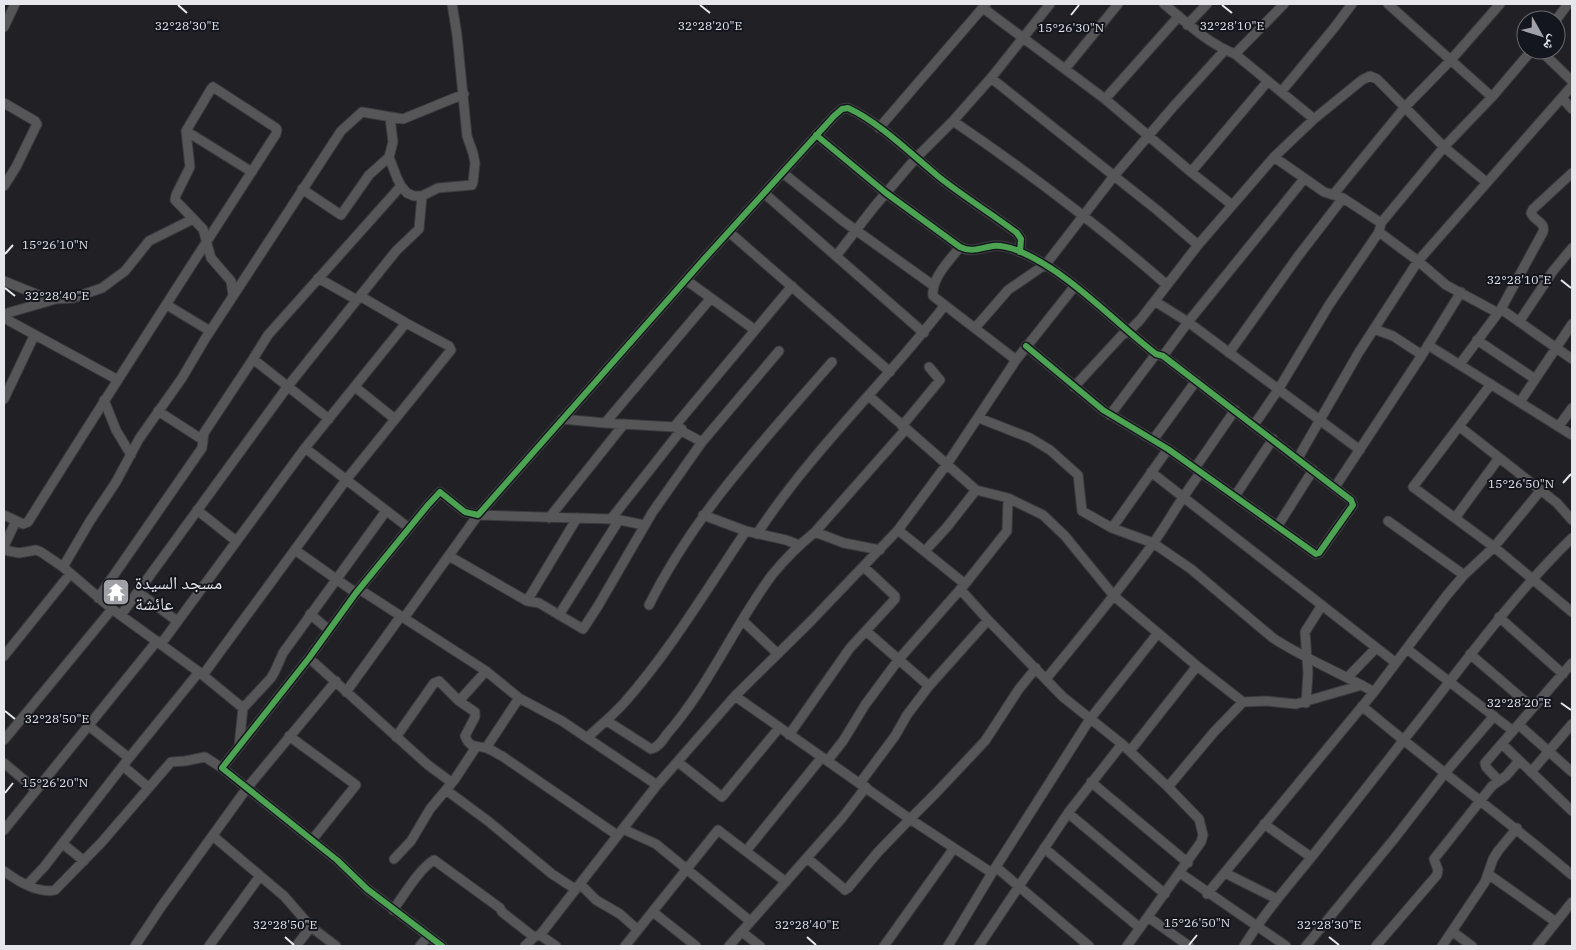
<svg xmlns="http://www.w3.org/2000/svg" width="1576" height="950" viewBox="0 0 1576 950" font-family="'IBM Plex Serif','Noto Naskh Arabic',serif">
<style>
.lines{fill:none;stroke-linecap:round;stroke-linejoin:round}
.minor-casing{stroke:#3a3a3e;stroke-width:11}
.minor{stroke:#565659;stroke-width:9}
.cycleway-casing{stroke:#14161d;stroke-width:9}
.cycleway{stroke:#4ca352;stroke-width:6}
.ticks{fill:none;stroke:#e5e7ec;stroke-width:2}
.labels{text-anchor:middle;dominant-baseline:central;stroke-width:4;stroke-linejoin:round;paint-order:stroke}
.poi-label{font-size:18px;fill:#e5e7ec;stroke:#14161d;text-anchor:start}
.ticks-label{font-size:12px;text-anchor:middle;fill:#e5e7ec;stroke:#14161d;stroke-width:4;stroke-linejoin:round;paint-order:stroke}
</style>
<rect width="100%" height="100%" fill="#202025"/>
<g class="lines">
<g class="minor-casing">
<path id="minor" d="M1164 4C1186 22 1207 43 1235 54L1314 119
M1388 4 1492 97
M983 8 1105 99 1191 172 1232 205
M1556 20 1568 4
M1187 25 1207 4
M4 27 15 4
M1540 50 1572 81
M1235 54 1284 4
M1065 69 1118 4
M991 78 1157 210 1198 245 1274 157 1314 119 1362 80 1370 76 1377 79 1444 147 1486 182
M1281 92 1334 28 1352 4
M1562 98 1572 109
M1105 99 1179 16
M4 103 35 121 37 124 16 167 4 186
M390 118 393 142 389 157 397 178 401 186 407 193 414 196H422L438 188 472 185 473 182 475 163 473 153 467 136 457 35 452 4
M953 121C1027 171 1099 226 1167 285
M879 128 986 4
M186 131 252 172
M816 135 886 193 960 247C972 253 980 248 993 246 1002 245 1011 248 1019 251 1069 272 1113 321 1156 354L1163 356 1351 500 1353 505 1319 553 1316 554 1168 449 1103 410 1026 346
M1274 157 1324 192 1343 198 1381 223
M1191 172 1268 81
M783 173 843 221 934 286
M302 189 341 215 369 175 389 157
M765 194 924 333
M1333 195 1405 107 1450 61 1500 4
M729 232 890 372
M1379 232 1418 261 1446 285 1498 313
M960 247C950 260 931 278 933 296L1016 360
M836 256 874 207 916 158 953 121 991 78 1050 4
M318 278 357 300
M686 280 755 330
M4 281 41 296 55 299
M1156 302 1188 322 1360 450
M167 305 210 331
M1501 309 1572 359
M4 314 56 299 73 298 102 288 125 271 149 241 193 219
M4 318 118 380
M1519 322 1553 271 1572 248
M975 328 1008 290 1046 264 1114 176 1173 107 1225 50
M1374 329 1393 336 1422 355
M1477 340 1535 379
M1428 345 1572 435
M1229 353 1299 255 1343 198
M1163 356 1188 322 1304 179
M253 359 329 419
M1460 364 1501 309 1543 232C1546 222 1534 221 1531 213L1533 209 1572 173
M1491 384 1413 487 1494 547 1572 612
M355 387 395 419
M1074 387 1122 335 1128 332 1140 320 1198 245
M869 396 976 490 1008 498 1043 515 1065 536 1114 596 1197 666 1243 702
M4 399 34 336
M104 400 116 430 131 455
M1520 402 1572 324
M158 411 203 440
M1110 415 1156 354
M979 418 1030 438 1050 450 1078 475 1082 511 1112 528 1153 543 1191 569 1273 638C1305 659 1341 673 1374 692
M562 419 605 423 674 427 702 442
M605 423 711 298
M1254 425 1278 390 1329 305 1379 232 1381 223 1444 147 1492 97 1532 50
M902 426 940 380 929 367
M1559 426 1572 408
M674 427 792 286
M1460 427 1557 503 1572 520
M1153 440 1196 381
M305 448 409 528
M1298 458 1359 352 1418 261 1572 86
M1195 468 1235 410
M1151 472 1396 663
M1335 487 1422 355 1461 292
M1235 496 1273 439
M197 510 236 541
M4 515 23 524 28 522C109 392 193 263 276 134L277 130 276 128 213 87 211 89 186 131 190 167 176 195 175 200 203 229 211 258 231 281 233 295
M703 515 746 531 786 540 799 545
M549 518 624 424
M1455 518 1499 458
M615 519 644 525
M1388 521 1464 575
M1277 527 1313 470
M1112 528 1168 449
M898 530 965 584
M815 532 844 543 880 550
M757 534C811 451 885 383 945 305
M4 546 16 521
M4 550 19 553 36 550 41 552 63 567 112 609 199 672 243 708
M295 550 356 593
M925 551 947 527 976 490
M449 556 527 601 539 603 583 629 598 606 652 513 702 442 779 351
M63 567 90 521 116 482 139 439 182 378 205 339 341 131 362 112 403 119 464 94
M359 589 486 671 519 698 562 721 657 785
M960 589 988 620 1063 697 1122 744 1168 787 1199 819 1203 835 1201 842 1127 946
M138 592 177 621
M98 598 202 448 204 433 253 359 268 335 401 186
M527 601 577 518
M649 605C695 513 765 439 832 362
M310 614 329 630
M121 615 288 386 396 251 419 229 422 196
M559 615 619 520
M1499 617 1563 674
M404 618 478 515 611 519 682 429
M743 621 778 654
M866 631 929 686
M161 644 305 448 406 323
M1407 649 1513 731
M1470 654 1533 708
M4 656 70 574
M309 658 428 765 451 782
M203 675 346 480 451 350 449 346 406 323 360 296
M1348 677 1376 648
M1046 679C1082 635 1119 591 1152 545 1169 521 1183 495 1201 472
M346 692 401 616
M735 696 910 819 992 873
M459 701 486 671
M1306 703 1308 673 1305 632 1322 605
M1362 706C1431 764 1503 817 1572 875
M607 721 651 749C658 748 663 740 667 734 709 686 734 626 772 575 785 559 799 545 815 532L906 429
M1519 725 1572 772
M89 726 129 758
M789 735 850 648 895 599V596L864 567
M289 736 356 785 312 840
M396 737 434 683 439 681 459 701 475 712V717L465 736C470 749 476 745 486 748 491 749 497 754 502 756L617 835
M588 737C600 726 613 715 624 703 670 651 707 589 746 531
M4 740 112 609
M1502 744 1572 811
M239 746 243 708 271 678 275 671 283 653 386 511
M486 748 519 698
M1130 751 1197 666
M828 760 843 741 865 705 899 659 965 584 1007 531 1008 498
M678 762 722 797 779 728
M4 763 35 789
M123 766 148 787
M1531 772 1572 724
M1499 781 1486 767 1485 763 1572 663
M1091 782 1188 863
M860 783 895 736 907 715 929 686 988 620
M1168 787 1214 732 1243 702 1266 701 1296 704 1362 685
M446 790 488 821 552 874 575 889
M1068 813 1165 894
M1264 824 1311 857
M623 829 656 844 750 921
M4 830 157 641
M213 836 284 896 311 927 336 946
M63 844 84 861
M1044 848 1140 928
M746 851 822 757
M807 858 843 888 845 890 848 888 878 852 910 819 936 793 985 741 1019 689 1036 668
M394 859 411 841 430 809 455 779 476 747
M996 867 1089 946
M4 871C17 881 39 894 55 890L101 843 171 762 185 761 205 757 222 768
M1180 873 1286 946
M1225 873 1277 899
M1488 874 1556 922
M580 884 596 900 620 914 638 930
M27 885 44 867 129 758 199 672
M1207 894 1374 692 1447 595 1464 575 1494 547 1541 490
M393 910C404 895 419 869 434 860L500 908 502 912 534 937
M653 912 696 946
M1148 917 1189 946
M742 932 760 946
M1453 932 1472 946
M540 935 556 946
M135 946 161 907 247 788 336 681
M209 946 260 876
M296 946 311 927
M420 946 428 936
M442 946 367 889 337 860 222 768 309 658 356 593 428 505 440 492 465 512 478 515 705 258 834 116 842 109 848 108C879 122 912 155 939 177 964 197 992 214 1017 233L1021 239 1020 252
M525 946 534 937 540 935 657 785 735 696 811 621 898 530 947 464 1016 360 1074 287
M625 946 718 830 786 882
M729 946 842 818 866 787
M884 946 954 848
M948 946 992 873 1090 719 1158 633
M979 946 1068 813 1122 744
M1244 946C1263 915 1287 887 1310 859 1341 820 1372 781 1402 742 1458 673 1508 600 1572 538
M1306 946 1394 839 1445 773 1494 716
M1376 946 1437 875 1438 870 1434 859 1492 786 1506 776 1519 761
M1442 946 1485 882 1493 859 1498 851 1517 828
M1537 946 1572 902"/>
</g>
<use href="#minor" class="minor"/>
<g class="cycleway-casing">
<path id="cycleway" d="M816 135 886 193 960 247C972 253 980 248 993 246 1002 245 1011 248 1019 251 1069 272 1113 321 1156 354L1163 356 1351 500 1353 505 1319 553 1316 554 1168 449 1103 410 1026 346
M442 946 367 889 337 860 222 768 309 658 356 593 428 505 440 492 465 512 478 515 705 258 834 116 842 109 848 108C879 122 912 155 939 177 964 197 992 214 1017 233L1021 239 1020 252"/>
</g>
<use href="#cycleway" class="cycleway"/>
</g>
<path class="ticks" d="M178 5 187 13M700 5 710 13M1222 5 1232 13M1071 15 1079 5M5 254 13 245M1561 280 1571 288M5 288 15 296M1563 483 1571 474M1561 703 1571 710M5 711 15 719M5 793 13 783M285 937 294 945M807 937 816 945M1329 937 1339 945M1189 945 1197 935"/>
<defs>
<g id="temple-square" transform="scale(1.4375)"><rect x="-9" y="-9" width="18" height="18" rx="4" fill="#a0a1a6" stroke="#14161d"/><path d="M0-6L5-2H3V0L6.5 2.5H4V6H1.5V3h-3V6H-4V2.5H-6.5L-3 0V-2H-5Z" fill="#fff"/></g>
</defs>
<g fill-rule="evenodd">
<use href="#temple-square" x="116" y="592"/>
</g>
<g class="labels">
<g class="poi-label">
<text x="135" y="582">مسجد السيدة<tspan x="135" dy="21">عائشة</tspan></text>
</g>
</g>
<g class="ticks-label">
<text x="187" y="30">32°28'30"E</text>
<text x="710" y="30">32°28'20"E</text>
<text x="1232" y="30">32°28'10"E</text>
<text x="1071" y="32">15°26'30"N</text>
<text x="55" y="249">15°26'10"N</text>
<text x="1519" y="284">32°28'10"E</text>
<text x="57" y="300">32°28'40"E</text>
<text x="1521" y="488">15°26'50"N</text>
<text x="1519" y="707">32°28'20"E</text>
<text x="57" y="723">32°28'50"E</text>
<text x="55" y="787">15°26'20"N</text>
<text x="1197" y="927">15°26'50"N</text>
<text x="285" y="929">32°28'50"E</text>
<text x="807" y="929">32°28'40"E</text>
<text x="1329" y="929">32°28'30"E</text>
</g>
<rect width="1576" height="950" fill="none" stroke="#e5e7ec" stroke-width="10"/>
<g transform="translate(1541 35) rotate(129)"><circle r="24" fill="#14161d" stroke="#686a70"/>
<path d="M0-4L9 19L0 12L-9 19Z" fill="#a0a1a6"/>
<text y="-8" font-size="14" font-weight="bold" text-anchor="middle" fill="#e5e7ec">ش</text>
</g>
</svg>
